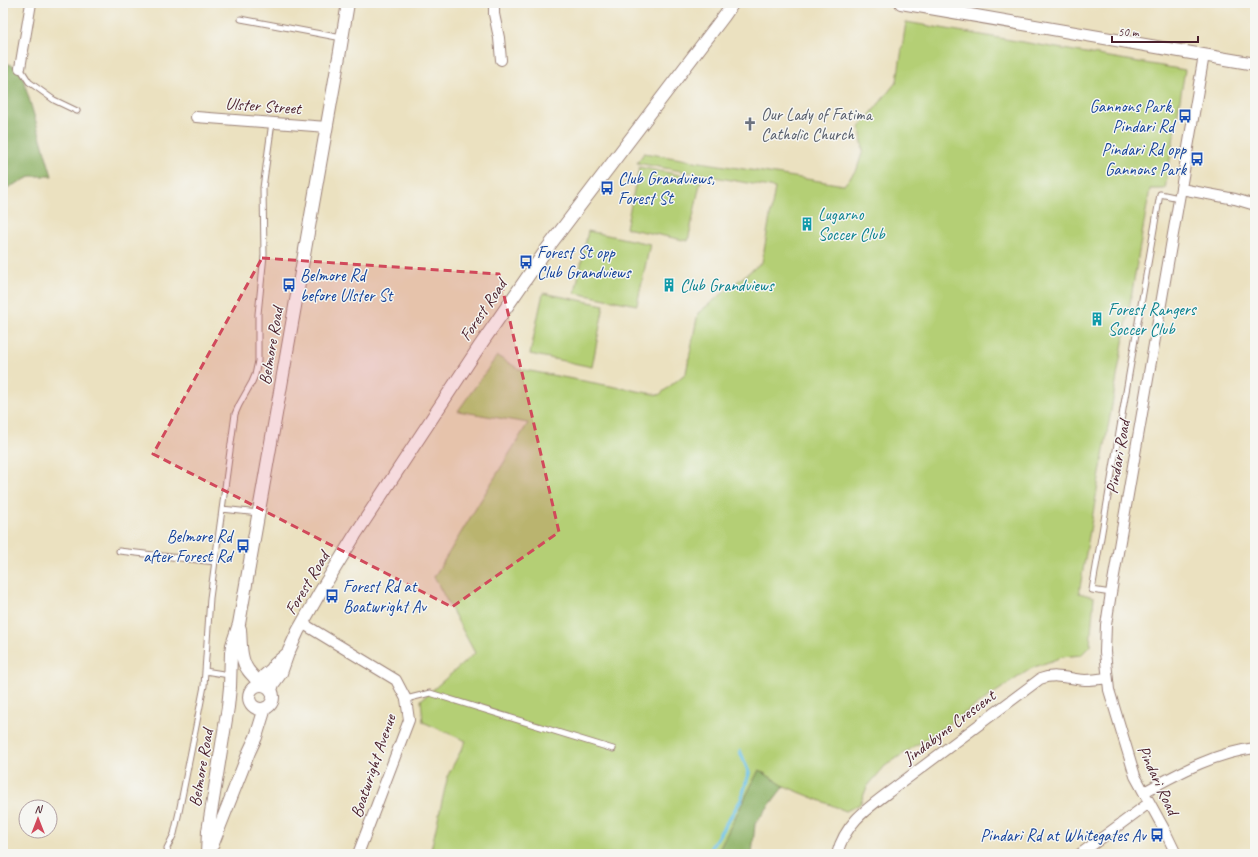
<svg xmlns="http://www.w3.org/2000/svg" width="1258" height="857" viewBox="0 0 1258 857" font-family="Caveat,sans-serif">
<style>
.green{fill:#b4cf75;stroke:#7f7750}
.forest{fill:#8fb266;stroke:#6c6848}
.lines{fill:none;stroke-linecap:round;stroke-linejoin:round}
.stream{stroke:#6dc3ea;stroke-width:3.5}
.service-casing{stroke:#9a8076;stroke-width:7}
.minor-casing{stroke:#9a8076;stroke-width:12}
.tertiary-casing{stroke:#9a8076;stroke-width:14}
.service{stroke:#fff;stroke-width:5}
.minor{stroke:#fff;stroke-width:10}
.tertiary{stroke:#fff;stroke-width:12}
.marked{fill:#d1495b;fill-opacity:0.2;stroke:#d1495b;stroke-width:3;stroke-dasharray:8 5;stroke-linejoin:round}
.labels{text-anchor:middle;dominant-baseline:central;stroke-width:3;stroke-linejoin:round;paint-order:stroke}
.street-label{font-size:17px;fill:#4a1f2b;stroke:#f6f6f2}
.transit-label{font-size:17px;fill:#164399;stroke:#f6f6f2;text-anchor:end}
.worship-label{font-size:17px;fill:#5b616d;stroke:#f6f6f2;text-anchor:start}
.culture-label{font-size:17px;fill:#0d838f;stroke:#f6f6f2;text-anchor:start}
</style>
<rect width="100%" height="100%" fill="#f6f6f2"/>
<filter id="ink" filterUnits="userSpaceOnUse"><feTurbulence type="fractalNoise" baseFrequency=".025" numOctaves="2"/><feDisplacementMap in="SourceGraphic" scale="8" xChannelSelector="R" yChannelSelector="G"/><feConvolveMatrix kernelMatrix="1 2 1 2 8 2 1 2 1" color-interpolation-filters="sRGB"/></filter>
<filter id="wash" filterUnits="userSpaceOnUse"><feTurbulence type="fractalNoise" baseFrequency=".012" numOctaves="4" result="noise"/><feDisplacementMap in="SourceGraphic" scale="16" xChannelSelector="R" yChannelSelector="G"/><feGaussianBlur stdDeviation="0.9" result="paint"/><feColorMatrix in="noise" values="0 0 0 0 0 0 0 0 0 0 0 0 0 0 0 0 0 1.4 0 .05"/><feComposite in="paint" operator="in"/></filter>
<g filter="url(#wash)">
<rect width="100%" height="100%" fill="#ebe1c0"/>
<path class="green" d="M906 22 1185 70 1165 189H1150L1079 593 1094 597 1090 646 1081 655 1062 657 1032 668 885 766 867 787 860 804 846 811 784 786 759 770 717 854H430L448 775 466 741 423 722 421 700 475 653 434 577 528 423 458 411 497 356 519 369 659 395 686 373 698 313 762 262 775 188 637 163 644 153 844 185 857 169 863 150 860 127 897 81Z
M639 167 701 179 688 241 626 228Z
M588 231 650 244 637 305 575 293Z
M543 293 604 305 592 367 530 354Z"/>
<path class="forest" d="M3 62 20 68 52 176H32L3 190Z
M759 770 784 786 755 824 752 854H717Z"/>
<g class="lines">
<path class="stream" d="M707 854 741 800 749 773 740 751"/>
</g>
</g>
<g filter="url(#ink)">
<g class="lines">
<g class="service-casing">
<path id="service" d="M241 19 342 38
M20 68 29 82 54 100 77 111
M222 509 259 513
M119 551 215 562
M1111 593 1092 590 1160 194 1179 198
M205 671 229 675
M406 699 430 693 613 749
M168 854 167 848 174 834 179 812 204 686 210 598 235 414 239 405 252 382 255 375 258 361V314L264 255 263 188 272 122"/>
</g>
<g class="minor-casing">
<path id="minor" d="M494 3V14L499 38 501 60
M20 68 31 3
M196 117 327 127
M1181 189 1235 199 1255 205
M302 623 396 680 406 699 409 720 358 854
M1144 792C1179 773 1214 753 1255 748
M837 854C845 824 865 810 889 792L1040 679C1056 673 1069 679 1085 680 1092 680 1100 679 1107 678
M1080 854 1149 803
M1176 854 1164 829 1135 776 1109 690 1105 652 1106 625 1111 593 1204 55"/>
</g>
<g class="tertiary-casing">
<path id="tertiary" d="M901 3 1255 64
M240 629C241 642 240 659 248 670 252 676 256 677 259 685
M262 684 264 676 272 669 275 664 288 653
M249 697a12 12 0 1 1 24 0a12 12 0 1 1-24 0Z
M271 690 273 684 281 673 288 653 298 631 319 594 355 535 479 347 546 250 724 16 733 3
M210 851 249 752 256 737 265 708
M207 854 208 831 228 707 230 687 231 653 232 645 239 624 340 51 348 3"/>
</g>
<use href="#service" class="service"/>
<use href="#minor" class="minor"/>
<use href="#tertiary" class="tertiary"/>
</g>
</g>
<path class="marked" d="M262 258 499 274 559 532 452 607 153 454Z"/>
<defs>
<g id="bus-bare" transform="scale(1.08)"><path d="M-5-6H5V4H4V6H2V4H-2V6H-4V4H-5ZM-3.5-4V0h7V-4ZM-3.5 1.2v1.5H-2V1.2ZM2 1.2v1.5H3.5V1.2Z" fill="#1a4fb4" stroke="#f6f6f2" stroke-width="2.5" paint-order="stroke"/></g>
<g id="church-bare" transform="scale(1.08)"><path d="M-1.2-6h2.4v3.5h3.3v2.4h-3.3V6h-2.4V-.1h-3.3v-2.4h3.3Z" fill="#6b7280" stroke="#f6f6f2" stroke-width="2.5" paint-order="stroke"/></g>
<g id="building-bare" transform="scale(1.08)"><path d="M-4-6H4V6H1V3H-1V6H-4ZM-2.5-4.3h1.7v1.8h-1.7ZM.8-4.3h1.7v1.8H.8ZM-2.5-1h1.7V.8h-1.7ZM.8-1h1.7V.8H.8Z" fill="#0f9aa8" stroke="#f6f6f2" stroke-width="2.5" paint-order="stroke"/></g>
</defs>
<g fill-rule="evenodd">
<use href="#bus-bare" x="1185" y="116"/>
<use href="#church-bare" x="750" y="124"/>
<use href="#bus-bare" x="1197" y="159"/>
<use href="#bus-bare" x="607" y="188"/>
<use href="#building-bare" x="807" y="224"/>
<use href="#bus-bare" x="526" y="262"/>
<use href="#bus-bare" x="289" y="285"/>
<use href="#building-bare" x="669" y="285"/>
<use href="#building-bare" x="1097" y="319"/>
<use href="#bus-bare" x="243" y="546"/>
<use href="#bus-bare" x="332" y="596"/>
<use href="#bus-bare" x="1157" y="835"/>
</g>
<g class="labels">
<g class="street-label">
<text transform="translate(263 106) rotate(4)">Ulster Street</text>
<text transform="translate(483 310) rotate(-56)">Forest Road</text>
<text transform="translate(271 346) rotate(-80)">Belmore Road</text>
<text transform="translate(1118 457) rotate(-80)">Pindari Road</text>
<text transform="translate(307 583) rotate(-59)">Forest Road</text>
<text transform="translate(949 727) rotate(-37)">Jindabyne Crescent</text>
<text transform="translate(373 766) rotate(-71)">Boatwright Avenue</text>
<text transform="translate(201 768) rotate(-80)">Belmore Road</text>
<text transform="translate(1158 780) rotate(65)">Pindari Road</text>
</g>
<g class="transit-label">
<text x="1174" y="106">Gannons Park,<tspan x="1174" dy="20">Pindari Rd</tspan></text>
<text x="1186" y="149">Pindari Rd opp<tspan x="1186" dy="20">Gannons Park</tspan></text>
<text x="618" y="178" text-anchor="start">Club Grandviews,<tspan x="618" dy="20">Forest St</tspan></text>
<text x="537" y="252" text-anchor="start">Forest St opp<tspan x="537" dy="20">Club Grandviews</tspan></text>
<text x="300" y="275" text-anchor="start">Belmore Rd<tspan x="300" dy="20">before Ulster St</tspan></text>
<text x="232" y="536">Belmore Rd<tspan x="232" dy="20">after Forest Rd</tspan></text>
<text x="343" y="586" text-anchor="start">Forest Rd at<tspan x="343" dy="20">Boatwright Av</tspan></text>
<text x="1146" y="835">Pindari Rd at Whitegates Av</text>
</g>
<g class="worship-label">
<text x="761" y="114">Our Lady of Fatima<tspan x="761" dy="20">Catholic Church</tspan></text>
</g>
<g class="culture-label">
<text x="818" y="214">Lugarno<tspan x="818" dy="20">Soccer Club</tspan></text>
<text x="680" y="285">Club Grandviews</text>
<text x="1108" y="309">Forest Rangers<tspan x="1108" dy="20">Soccer Club</tspan></text>
</g>
</g>
<rect width="1258" height="857" fill="none" stroke="#f6f6f2" stroke-width="16"/>
<g transform="translate(38 819)"><circle r="19" fill="#f6f6f2" stroke="#b1a0a2"/>
<path d="M0-3L7 15L0 10L-7 15Z" fill="#d1495b"/>
<text y="-6" font-size="11" font-weight="bold" text-anchor="middle" fill="#4a1f2b">N</text>
</g>
<path d="M1112 36v6h86v-6" fill="none" stroke="#4a1f2b" stroke-width="2"/>
<text x="1118" y="36" font-size="12" fill="#4a1f2b" stroke="#f6f6f2" stroke-width="3" paint-order="stroke">50 m</text>
</svg>
